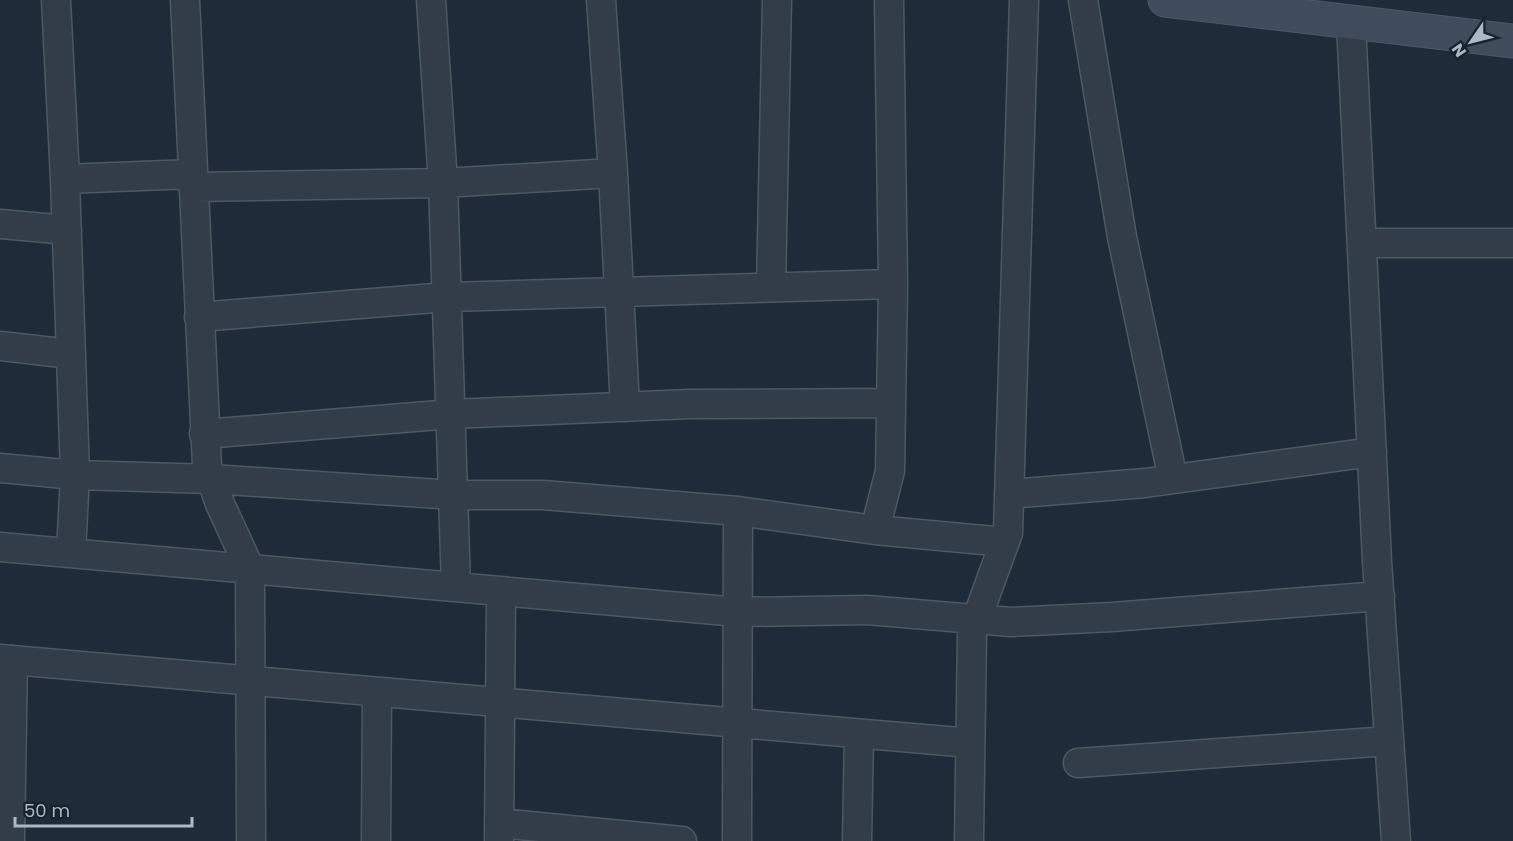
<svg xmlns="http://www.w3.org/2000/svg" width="1513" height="841" viewBox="0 0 1513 841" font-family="Poppins,sans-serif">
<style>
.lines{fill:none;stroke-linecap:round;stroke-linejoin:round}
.street-casing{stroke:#4d5863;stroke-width:31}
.secondary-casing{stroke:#4d5863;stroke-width:35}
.street{stroke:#323d48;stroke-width:28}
.secondary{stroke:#404c5c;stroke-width:33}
</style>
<rect width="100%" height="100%" fill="#1e2b38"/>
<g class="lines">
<g class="street-casing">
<path id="street" d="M56 0 65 179 75 475 71 553
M185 0 207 466 220 504 250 569 251 841
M431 0 443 183 456 587
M601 0 613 173 625 407
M1083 0 1122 237 1173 479
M1351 23 1377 561 1396 841
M65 179 192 174
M193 187 443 183 613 173
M0 224 67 230
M1362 243H1513
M771 287 777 0
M199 317 447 297 893 284
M0 346 71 354
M204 434 452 414 690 404 891 403
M0 468 75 475 212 479 454 495H543L738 511
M1009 494 1145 483 1372 452
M875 530 1005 542
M0 547 738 612 867 610 1011 622 1112 617 1380 596
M0 659 970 743
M1078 763 1389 741
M499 823 682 841
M10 841 13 660
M376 841 377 692
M499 841 501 591
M737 841 738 511 875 530 890 471 893 284 889 0
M857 841 859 734
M969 841 972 632 1008 533 1024 0"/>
</g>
<g class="secondary-casing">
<path id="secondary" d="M1165 0 1513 41"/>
</g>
<use href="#street" class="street"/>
<use href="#secondary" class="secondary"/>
</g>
<g transform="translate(1471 42) rotate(235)" stroke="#18222d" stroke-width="4.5" paint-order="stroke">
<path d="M0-4.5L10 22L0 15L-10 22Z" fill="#acb8c5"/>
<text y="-9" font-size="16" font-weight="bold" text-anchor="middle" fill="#acb8c5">N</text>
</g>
<path d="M15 817v9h177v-9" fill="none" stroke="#acb8c5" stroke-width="3"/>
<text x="24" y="817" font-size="18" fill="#acb8c5" stroke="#18222d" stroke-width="4.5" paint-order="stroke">50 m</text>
</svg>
